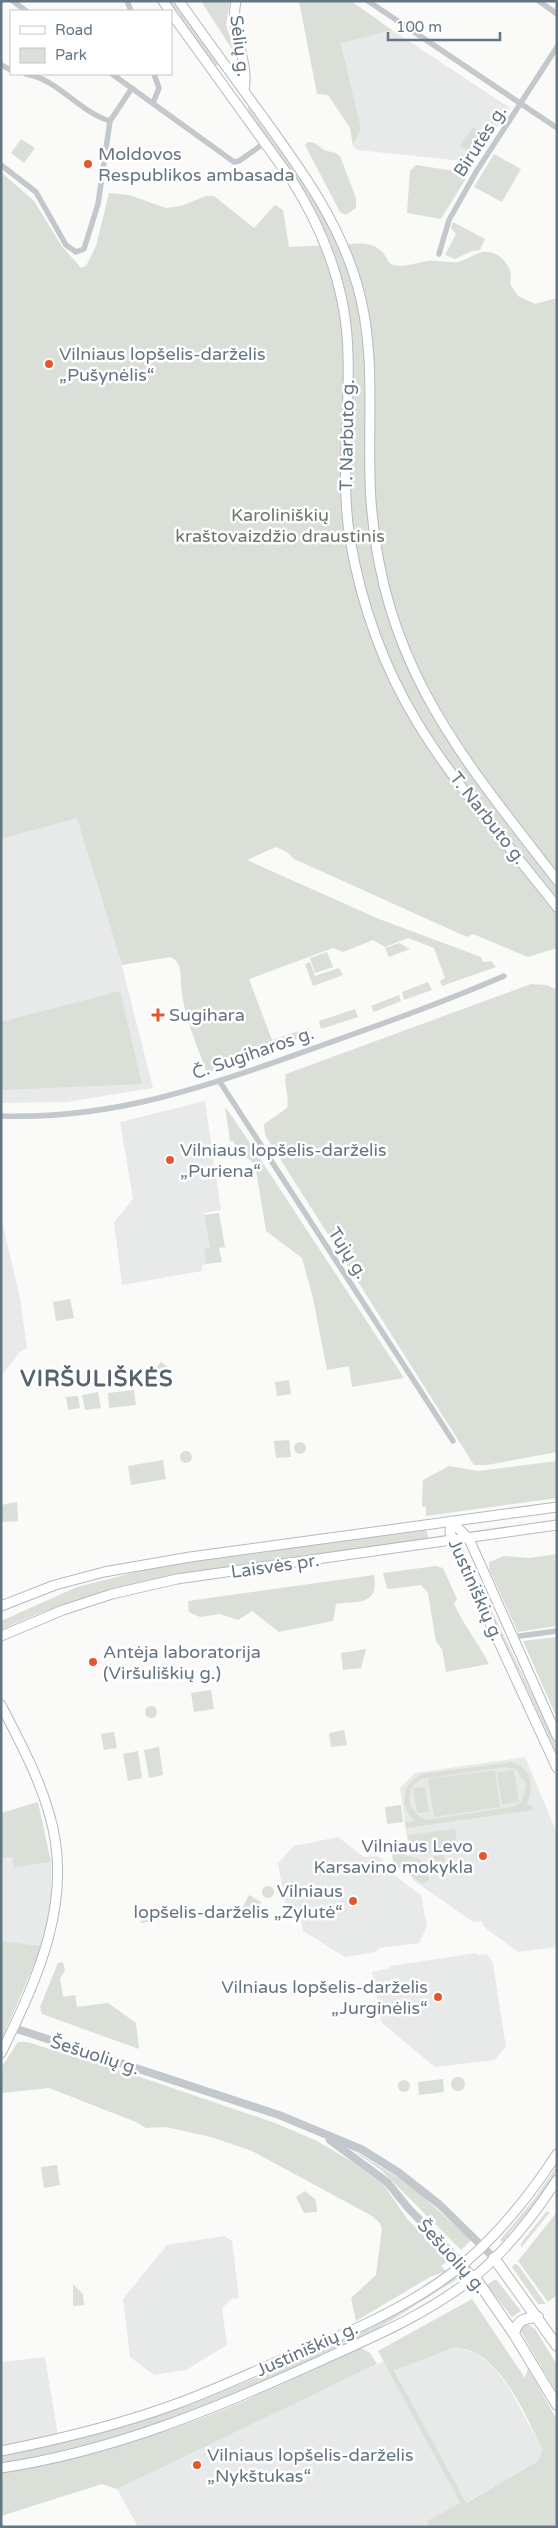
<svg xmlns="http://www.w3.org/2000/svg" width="558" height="2528" viewBox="0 0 558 2528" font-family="'Varela Round',sans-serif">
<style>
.built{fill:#e8e9e9}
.green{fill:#dadfd7;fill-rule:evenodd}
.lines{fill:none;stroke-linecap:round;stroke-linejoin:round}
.secondary-casing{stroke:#b3babf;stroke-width:11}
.primary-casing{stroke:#b5babe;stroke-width:11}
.trunk-casing{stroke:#b4b9bd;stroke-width:12}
.minor{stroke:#c3c8cc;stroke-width:5.5}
.tertiary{stroke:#c3c8cc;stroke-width:8}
.secondary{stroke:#fff;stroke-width:9}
.primary{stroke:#fff;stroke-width:9}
.trunk{stroke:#fff;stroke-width:10}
.poi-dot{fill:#e4572e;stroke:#fff;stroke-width:2}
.labels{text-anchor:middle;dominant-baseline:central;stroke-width:5;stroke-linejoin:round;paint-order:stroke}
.street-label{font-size:18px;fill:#657683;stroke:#fff}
.poi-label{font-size:18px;fill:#657683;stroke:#fff;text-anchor:start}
.park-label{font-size:18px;fill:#687a64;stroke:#fff}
.district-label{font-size:22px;font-weight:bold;letter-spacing:1px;fill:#57646e;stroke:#fff}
</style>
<rect width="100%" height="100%" fill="#fafaf8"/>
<path class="built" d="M392 30 510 108 473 162 357 150 353 146 361 130 341 42Z
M77 817 120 958 153 1088 66 1102 1 1103V839Z
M205 1101 221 1210 204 1213 210 1248 204 1250 206 1264 202 1266V1271L122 1285 114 1222 133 1199 120 1122Z
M1 1217 20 1298 27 1348 20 1352 1 1376Z
M525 1757 557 1833V1947L518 1952 484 1927 482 1921 473 1922 413 1880 400 1788 415 1773Z
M338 1837 364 1857 377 1856 383 1860 385 1868 421 1895 427 1926 419 1943 379 1948 375 1952 345 1957 303 1931 300 1915 286 1908 278 1863 294 1846Z
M1 1852 2 1858 12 1857 14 1868 51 1862V1906L42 1946 1 1941Z
M477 1953V1955L487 1954 493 1963 506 2047 495 2060 435 2067 382 2023 372 1972 390 1968V1966Z
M224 2236 232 2241 239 2298 231 2299 222 2308 227 2345 186 2370 154 2375 130 2357 123 2299 167 2245Z
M456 2347 477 2353 493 2367 508 2386 543 2450 538 2461 465 2503 394 2369Z
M45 2357 58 2436 1 2447V2362Z
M384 2361 460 2503 427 2521 430 2527H138L117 2489Z"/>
<path class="green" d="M169 1H172L218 65 215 66Z
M201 1H230L226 25 237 57Z
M299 1H351L392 30 341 43 361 129 353 146 350 128 328 95 317 94Z
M248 106 314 197 338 245C353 244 373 239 384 254 387 258 388 264 394 265 403 268 418 262 428 261 438 260 448 263 458 262 467 260 473 254 483 252 500 250 515 268 510 284L518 296 535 304 557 298V948L528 957 473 934 467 937 294 859 287 852 276 847 247 860 379 919 481 957 483 962 491 961 496 967 442 986 440 981 445 978 434 948 408 938 385 947 373 940 343 952 333 948 249 979 272 1040 308 1028 310 1034 207 1073C197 1045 183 1015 181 985 180 973 183 965 171 957L122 965 77 818 1 839V172L34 201 61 245 81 268 86 266 96 246 109 193 129 195 166 208 181 206 206 196H214L254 228 275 205 283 210 289 247 331 245 307 195 248 110Z
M473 127 483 134 470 152 460 146Z
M21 139 35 148 24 163 11 153Z
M308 142C316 142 318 146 324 150 330 153 334 150 340 156L356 198V208L346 215 340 212 305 145Z
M494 154 521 169 502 202 474 187Z
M416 165 461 172 467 177 441 219 407 213 410 171Z
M453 222 485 239 480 250 472 251 455 259 445 255 456 234 451 228Z
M399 943 410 949 389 957 385 948Z
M327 952 333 967 315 973 310 958Z
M310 962 315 976 339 968 343 975 313 986 305 964Z
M428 982 432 990 404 1000 402 992Z
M531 984 547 985 557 990V1452L487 1465H474L265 1135 264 1124 287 1108C290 1096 283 1085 286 1074Z
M120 991 142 1084 1 1090V1022Z
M399 995 401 1001 374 1012 371 1006Z
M355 1009 358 1017 321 1029 319 1021Z
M225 1107 234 1119 404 1378 352 1387 349 1366 327 1370 313 1298 302 1258 266 1231 255 1164 242 1154 232 1156V1151L235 1150 234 1141H230Z
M219 1213 225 1247 219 1248 222 1262 206 1264 204 1249 210 1248 204 1215Z
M70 1299 74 1318 56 1321 53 1302Z
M161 1362 169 1368 159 1382 150 1375Z
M289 1380 291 1394 277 1396 275 1382Z
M134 1390 136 1405 109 1408 108 1393Z
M98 1392 101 1408 85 1410 82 1395Z
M78 1396 80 1408 68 1410 66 1397Z
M289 1440 291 1457 276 1458 274 1441Z
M294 1448a6 6 0 1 1 12 0a6 6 0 1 1-12 0Z
M180 1457a6 6 0 1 1 12 0a6 6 0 1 1-12 0Z
M163 1460 166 1479 131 1485 128 1466Z
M557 1461V1498L426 1516V1506L422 1507 423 1480 449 1466 479 1471Z
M17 1502 18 1521 1 1522V1505Z
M426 1530 429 1539C378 1546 327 1554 275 1561 182 1574 87 1588 1 1630V1621L77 1587 160 1566Z
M557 1554V1626L518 1632 489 1569V1562L504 1556 529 1558Z
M436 1566 443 1568 457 1599 454 1604C464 1626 478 1642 489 1664L446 1672 442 1649 436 1642 428 1593 421 1585 390 1589 387 1588 383 1573Z
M470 1566 557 1746V1754Z
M374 1575C379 1606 359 1601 336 1604L333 1621 279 1632 252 1611 238 1620 220 1614 200 1617 189 1612 188 1601Z
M557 1637V1718L523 1641Z
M366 1649 361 1668 343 1670 341 1653Z
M211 1690 214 1709 194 1712 191 1693Z
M145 1712a6 6 0 1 1 12 0a6 6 0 1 1-12 0Z
M344 1730 347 1745 331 1747 329 1733Z
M114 1732 117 1748 104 1750 101 1734Z
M159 1747 163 1775 149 1778 144 1750Z
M138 1751 142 1778 128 1781 123 1754Z
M511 1762C531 1766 536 1789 526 1805H532L533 1810 406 1828 405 1822 415 1821C398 1806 402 1781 423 1774ZM504 1767 516 1769 526 1784 522 1801 512 1807 426 1820C407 1812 402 1789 422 1779Z
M495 1770 500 1807 434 1817 428 1779Z
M514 1770 519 1802 502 1804 497 1773Z
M425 1787 429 1812 417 1813 413 1788Z
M38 1802 51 1862 14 1868 12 1857 2 1858 1 1813Z
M401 1805 403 1822 387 1824 385 1807Z
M455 1829 457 1849 410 1855 408 1835Z
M397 1848H404L407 1855 423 1861 429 1879 423 1884 393 1864 392 1853Z
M444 1855 446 1871 435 1872 433 1856Z
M262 1892a6 6 0 1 1 12 0a6 6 0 1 1-12 0Z
M249 1895 261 1902 257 1917 252 1919 240 1912Z
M156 1911 158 1920 141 1923 140 1914Z
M1 1941 42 1946 1 2041Z
M63 1962 65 1971 60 1978 63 1997 75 1995 77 2007 108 2003 136 2023 139 2049 42 2014 40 2007 58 1963Z
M18 2042H27L137 2076 275 2123 315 2140 351 2161 383 2184 408 2220 444 2254 448 2261 441 2266 446 2271 430 2277 356 2321 351 2298 376 2275 382 2228 380 2223 372 2216 252 2151 211 2137 166 2127 146 2128 136 2122 49 2088 2 2093 1 2068Z
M451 2084a7 7 0 1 1 14 0a7 7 0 1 1-14 0Z
M443 2079 444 2092 419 2095 418 2082Z
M398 2086a6 6 0 1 1 12 0a6 6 0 1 1-12 0Z
M345 2145 410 2185 471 2240 461 2250 381 2170Z
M57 2165 60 2185 44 2188 41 2167Z
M557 2166C557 2182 514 2228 502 2242L500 2240 535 2198Z
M305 2191 316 2200 317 2212 304 2213 296 2197Z
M546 2212H550L521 2248V2243Z
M557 2212V2295L548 2302 518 2261Z
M515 2264 518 2265 546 2304H538L512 2267Z
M457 2274 462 2276 365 2337 214 2404 154 2425 86 2445 1 2464V2455C158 2427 321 2358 457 2274Z
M496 2279 521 2311 512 2317 487 2285Z
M73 2284 83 2294 84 2305 73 2306Z
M472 2299 525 2378 528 2368 557 2420V2527H430L427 2521 460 2503 378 2351ZM456 2347C463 2349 472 2350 478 2354 510 2375 526 2417 543 2450L538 2461 466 2503 394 2370Z
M526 2323 535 2329 557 2365V2393L521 2332V2327Z
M361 2348 370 2353 377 2364 117 2489 102 2484 1 2516V2473C68 2461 134 2444 197 2420 253 2399 307 2373 361 2348Z"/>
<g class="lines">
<g class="secondary-casing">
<path id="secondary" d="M236 1C229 32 250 60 244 91
M1 1705C19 1740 38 1775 49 1813 75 1898 38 1978 1 2053
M557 1736 469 1539 451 1521 450 1532 461 1560 557 1768
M1 2451C61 2439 119 2425 176 2404 212 2391 246 2375 281 2360 339 2337 402 2311 452 2273 494 2241 528 2198 557 2154
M1 2468C114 2451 217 2408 320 2361 373 2337 427 2314 473 2278 505 2252 534 2215 557 2180"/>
</g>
<g class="primary-casing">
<path id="primary" d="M163 1 170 11
M179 1C206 39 233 76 260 113 299 167 338 219 357 284 378 355 366 429 371 501 383 666 460 755 557 880
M171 13 293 182C326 235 347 292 348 355 350 416 340 477 350 539 361 603 383 666 417 722 455 785 511 848 557 907
M1 1606 55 1585 104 1572 190 1557 557 1507
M1 1636 63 1610 112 1594 177 1579 557 1525"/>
</g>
<g class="trunk-casing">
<path id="trunk" d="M494 2258 557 2346
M474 2276 514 2334 557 2405
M514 2334C517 2320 524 2318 538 2317"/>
</g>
<path class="minor" d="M13 1 26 11
M127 1 131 11
M368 1 557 128
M539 1 557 14
M1 65 11 70
M26 74C58 79 79 112 110 121
M112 74 234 162 239 161 266 142
M153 103 159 88 154 74
M1 165 36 192 66 245 76 252 84 249 98 204 110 121 132 88
M439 254 449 220 476 172 557 47
M220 1082 453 1441
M1 1116C116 1120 214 1084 320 1046 382 1024 444 1002 504 976
M512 1637 557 1631"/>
<path class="tertiary" d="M14 2028 279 2115 361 2149 398 2172 440 2205 494 2258
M330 2140 387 2182 409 2209 474 2276"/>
<use href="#secondary" class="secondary"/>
<use href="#primary" class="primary"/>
<use href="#trunk" class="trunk"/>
</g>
<g class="poi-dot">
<circle cx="88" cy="164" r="5"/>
<circle cx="49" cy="364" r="5"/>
<path d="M155.5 1007.5h5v5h5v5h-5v5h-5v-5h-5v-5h5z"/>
<circle cx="170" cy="1160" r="5"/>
<circle cx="93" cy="1662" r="5"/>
<circle cx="483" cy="1856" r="5"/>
<circle cx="353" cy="1901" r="5"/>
<circle cx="438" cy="1997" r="5"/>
<circle cx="197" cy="2465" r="5"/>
</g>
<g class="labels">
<g class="street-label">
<text transform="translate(240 46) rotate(83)">Sėlių g.</text>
<text transform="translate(480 141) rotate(-57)">Birutės g.</text>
<text transform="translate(347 435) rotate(-89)">T. Narbuto g.</text>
<text transform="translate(488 818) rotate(52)">T. Narbuto g.</text>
<text transform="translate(253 1053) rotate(-19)">Č. Sugiharos g.</text>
<text transform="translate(348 1253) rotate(57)">Tujų g.</text>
<text transform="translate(275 1566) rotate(-8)">Laisvės pr.</text>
<text transform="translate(476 1590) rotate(66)">Justiniškių g.</text>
<text transform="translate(95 2055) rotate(18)">Šešuolių g.</text>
<text transform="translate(452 2256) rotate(48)">Šešuolių g.</text>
<text transform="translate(307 2349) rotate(-24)">Justiniškių g.</text>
</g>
<g class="poi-label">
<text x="98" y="154">Moldovos<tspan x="98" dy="21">Respublikos ambasada</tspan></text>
<text x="59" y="354">Vilniaus lopšelis-darželis<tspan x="59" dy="21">„Pušynėlis“</tspan></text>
<text x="169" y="1015">Sugihara</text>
<text x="180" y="1150">Vilniaus lopšelis-darželis<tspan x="180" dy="21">„Puriena“</tspan></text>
<text x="103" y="1652">Antėja laboratorija<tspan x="103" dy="21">(Viršuliškių g.)</tspan></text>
<text x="473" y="1846" text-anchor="end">Vilniaus Levo<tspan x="473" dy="21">Karsavino mokykla</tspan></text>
<text x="343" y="1891" text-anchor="end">Vilniaus<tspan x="343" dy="21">lopšelis-darželis „Zylutė“</tspan></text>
<text x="428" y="1987" text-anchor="end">Vilniaus lopšelis-darželis<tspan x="428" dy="21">„Jurginėlis“</tspan></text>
<text x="207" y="2455">Vilniaus lopšelis-darželis<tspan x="207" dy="21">„Nykštukas“</tspan></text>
</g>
<g class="park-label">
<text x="280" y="515">Karoliniškių<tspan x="280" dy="21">kraštovaizdžio draustinis</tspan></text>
</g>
<g class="district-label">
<text x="97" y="1379">VIRŠULIŠKĖS</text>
</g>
</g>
<rect width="558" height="2528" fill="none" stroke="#657683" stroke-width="5"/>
<rect x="10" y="10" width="162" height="65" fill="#ffffff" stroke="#c1c8cd"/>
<rect x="20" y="26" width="25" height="8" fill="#ffffff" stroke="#c1c8cd"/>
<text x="55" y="35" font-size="15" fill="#657683">Road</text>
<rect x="20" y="48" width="25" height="15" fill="#dadfd7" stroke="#c1c8cd"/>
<text x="55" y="60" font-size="15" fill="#657683">Park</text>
<path d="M388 32v8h112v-8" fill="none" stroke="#657683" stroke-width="2.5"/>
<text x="396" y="32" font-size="15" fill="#657683" stroke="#ffffff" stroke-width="4" paint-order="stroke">100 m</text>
</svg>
